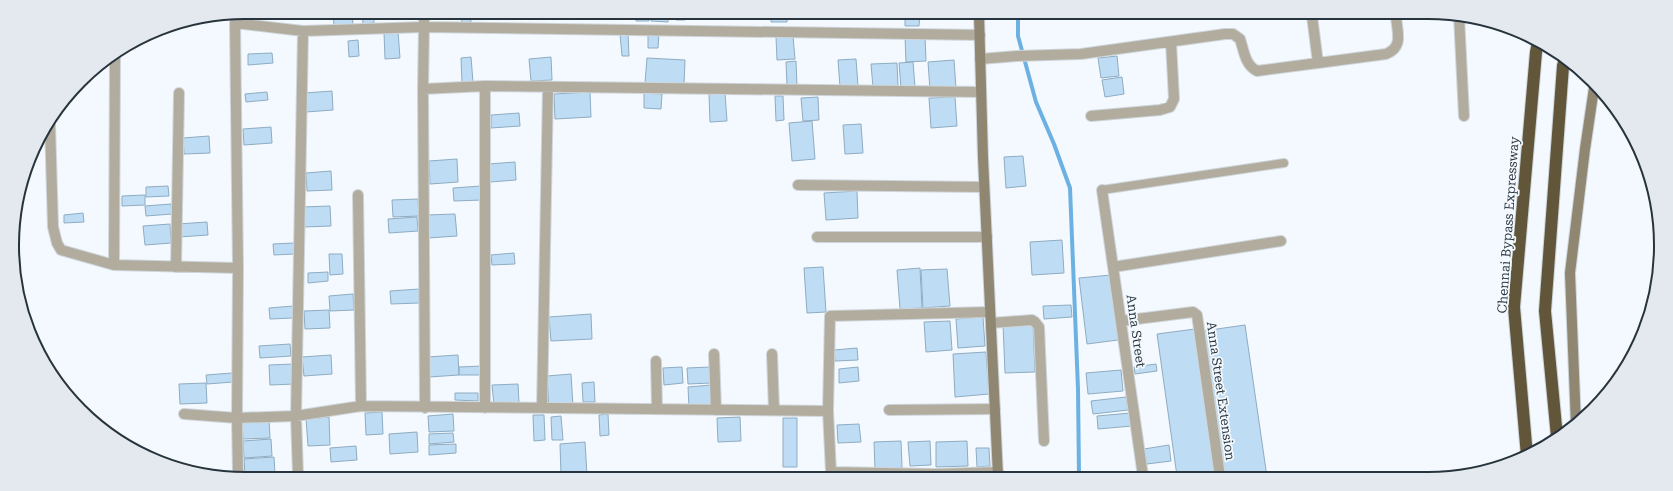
<svg xmlns="http://www.w3.org/2000/svg" width="1673" height="491" viewBox="0 0 1673 491" font-family="'Roboto Serif',serif">
<style>
.lines{fill:none;stroke-linecap:round;stroke-linejoin:round}
.stream{stroke:#6cb1e2;stroke-width:4}
.building{fill:#bedcf3;stroke:#8facc2}
.lane-casing{stroke:#ced6db;stroke-width:10}
.street-casing{stroke:#ced6db;stroke-width:12}
.secondary-casing{stroke:#ced6db;stroke-width:12}
.highway-casing{stroke:#ced6db;stroke-width:14}
.lane{stroke:#b2ac9e;stroke-width:8}
.street{stroke:#b2ac9e;stroke-width:10}
.secondary{stroke:#908773;stroke-width:10}
.highway{stroke:#62563a;stroke-width:12}
.labels{text-anchor:middle;dominant-baseline:central;stroke-width:3.5;stroke-linejoin:round;paint-order:stroke}
.street-label{font-size:13px;fill:#28343d;stroke:#f3f9fe}
.rim{fill:none;stroke:#28343d;stroke-width:2}
</style>
<rect width="100%" height="100%" fill="#f3f9fe"/>
<g class="lines">
<path class="stream" d="M1018 15V36L1036 102 1054 144 1070 188 1078 389 1079 476"/>
</g>
<path class="building" d="M333 12H352L353 25 334 26Z
M362 12H374V23L363 24Z
M461 13H470L471 22 462 23Z
M637 13H649V21H636Z
M651 13 668 14V22L651 21Z
M676 14H685V20H676Z
M771 14H787V22H771Z
M905 14H920L919 26H905Z
M398 31 400 58 385 59 384 32Z
M648 32 659 33 658 48H648Z
M628 33 629 56H622L620 34Z
M793 36 795 59 777 60 776 37Z
M925 36 926 61 906 62 905 37Z
M358 40 359 56 349 57 348 41Z
M272 53 273 63 248 65V54Z
M1117 56 1119 76 1101 78 1098 58Z
M471 57 473 82 462 83 461 58Z
M551 57 552 80 531 81 529 59Z
M647 58 685 60 684 85 645 83Z
M856 59 858 86 840 87 838 60Z
M954 60 956 88 930 90 928 62Z
M796 61 797 86H787L786 62Z
M913 62 915 87 901 88 899 63Z
M897 63 898 86 873 87 871 64Z
M1122 77 1124 94 1105 97 1102 80Z
M332 91 333 110 306 112 305 93Z
M267 92 268 100 246 102 245 94Z
M590 92 591 117 555 119 554 94Z
M644 93 662 94 661 109 644 108Z
M725 93 727 121 710 122 709 94Z
M775 96H783L784 120 776 121Z
M818 97 819 120 803 121 801 98Z
M955 97 957 126 931 128 929 98Z
M519 113 520 126 491 128V115Z
M812 121 815 159 792 161 789 123Z
M861 124 863 153 845 154 843 125Z
M271 127 272 143 244 145 243 129Z
M209 136 210 153 184 154 183 138Z
M1023 156 1026 186 1006 188 1004 157Z
M457 159 458 182 430 184 429 161Z
M515 162 516 180 490 182 489 164Z
M331 171 332 190 307 191 306 173Z
M168 186 169 196 146 197V187Z
M481 186 482 200 454 201 453 188Z
M857 191 858 218 826 220 824 193Z
M145 195V205L122 206V196Z
M418 199 419 216 393 217 392 200Z
M171 204 172 214 146 216 145 206Z
M330 206 331 226 304 227 302 207Z
M83 213 84 222 64 223V215Z
M455 214 457 236 428 238 427 215Z
M417 217 418 231 389 233 388 219Z
M207 222 208 235 179 237 178 224Z
M170 224 171 243 145 245 143 226Z
M1062 240 1064 273 1032 275 1030 242Z
M294 243V254L274 255 273 244Z
M514 253 515 264 492 265 491 255Z
M329 254H342L343 274 330 275Z
M823 267 826 312 807 313 804 268Z
M920 268 922 308 900 309 897 270Z
M947 269 950 306 923 308 921 270Z
M328 272V281L308 283V273Z
M1111 275 1118 340 1087 344 1079 278Z
M419 289V303L391 304 390 291Z
M353 294 354 310 330 311 329 296Z
M1071 305 1072 317 1044 319 1043 306Z
M293 306V318L270 319 269 308Z
M329 310 330 328 305 329 304 311Z
M591 314 592 339 551 341 549 317Z
M983 317 985 346 958 348 956 319Z
M950 321 952 350 926 352 924 322Z
M1033 323 1035 372 1005 373 1003 324Z
M1245 325 1267 477H1224L1203 331Z
M1195 329 1215 477 1177 476 1157 334Z
M290 344 291 356 260 358 259 346Z
M857 348 858 360 835 361 834 350Z
M986 352 989 394 955 397 953 354Z
M331 355 332 374 304 376 302 357Z
M458 355 459 375 429 377 427 357Z
M293 364 295 384 270 385 269 365Z
M1156 364 1157 371 1135 374 1134 367Z
M482 366V375H459V367Z
M682 367 683 383 664 385 663 368Z
M710 367 711 383 688 384 687 368Z
M858 367 859 381 839 383V369Z
M1121 370 1123 391 1088 394 1086 373Z
M232 373 233 382 207 384 206 375Z
M571 374 573 406 549 408 547 376Z
M594 382 595 402H583L582 383Z
M206 383 207 403 180 404 179 384Z
M518 384 519 403 494 405 492 385Z
M711 385 712 405 689 407 688 387Z
M455 393H478V401L455 400Z
M1126 397 1128 410 1093 414 1091 401Z
M382 412 383 434 366 435 365 413Z
M1131 413 1132 426 1098 429 1097 416Z
M453 414 454 431 429 432 428 416Z
M608 414 609 435 600 436 599 415Z
M533 415H544L545 440 534 441Z
M561 416 563 440H552L551 417Z
M329 417 330 445 308 446 306 419Z
M740 417 741 441 718 442 717 418Z
M783 418H797V467H783Z
M269 420 270 438 243 439 242 422Z
M859 424 861 442 838 443 837 425Z
M417 432 418 452 390 454 389 434Z
M453 433 454 442 429 444V434Z
M271 439 272 456 244 458 243 441Z
M901 441 902 468 875 469 874 442Z
M930 441 931 465 910 466 908 442Z
M967 441 968 466 936 467V442Z
M585 442 587 475H561L560 444Z
M456 444V453L429 455V445Z
M1169 445 1171 461 1147 464 1144 449Z
M356 446 357 460 331 462 330 448Z
M976 448H989L990 466 977 467Z
M274 457 275 475H245L244 459Z"/>
<g class="lines">
<g class="lane-casing">
<path id="lane" d="M1102 190 1284 163"/>
</g>
<g class="street-casing">
<path id="street" d="M424 13V27L980 35
M1459 16 1464 116
M980 59 1017 56 1081 54 1225 34H1233L1240 39C1244 51 1245 65 1257 71L1318 63 1312 16
M1318 63 1386 54C1404 47 1397 32 1396 16
M423 89 425 408
M1091 116 1160 110 1170 107 1174 99 1171 42
M50 124 53 227 57 243 61 250 114 265 238 268
M798 185 984 187
M1102 190 1143 476
M358 195 361 406
M817 237H987
M114 265 115 56
M176 267 179 93
M1113 267 1281 241
M990 312 830 316 828 411 831 472 936 474 998 472
M1121 321 1193 312 1197 315 1220 477
M991 323 1032 320 1035 322 1039 327 1044 441
M714 354 716 410
M772 354 774 410
M656 361 657 409
M485 408V86
M542 408 548 87
M889 410 995 409
M828 411 361 406 296 416 237 418 238 268 235 23 303 31 424 27 423 89 485 86 981 92
M184 414 237 418 238 475
M298 475 296 416 303 31"/>
</g>
<g class="secondary-casing">
<path id="secondary" d="M979 15 983 158 998 476
M1576 425 1570 273 1585 149 1594 88"/>
</g>
<g class="highway-casing">
<path id="highway" d="M1557 437 1545 311 1563 66 1565 59
M1527 456 1514 307 1536 52 1538 43"/>
</g>
<use href="#lane" class="lane"/>
<use href="#street" class="street"/>
<use href="#secondary" class="secondary"/>
<use href="#highway" class="highway"/>
</g>
<g class="labels">
<g class="street-label">
<text transform="translate(1508 225) rotate(-86)">Chennai Bypass Expressway</text>
<text transform="translate(1136 331) rotate(82)">Anna Street</text>
<text transform="translate(1221 391) rotate(82)">Anna Street Extension</text>
</g>
</g>
<path d="M0 0H1673V491H0ZM245 19H1428A226 226 0 0 1 1654 245V246A226 226 0 0 1 1428 472H245A226 226 0 0 1 19 246V245A226 226 0 0 1 245 19Z" fill="#e3e9ef" fill-rule="evenodd"/>
<path class="rim" d="M245 19H1428A226 226 0 0 1 1654 245V246A226 226 0 0 1 1428 472H245A226 226 0 0 1 19 246V245A226 226 0 0 1 245 19Z"/>
</svg>
